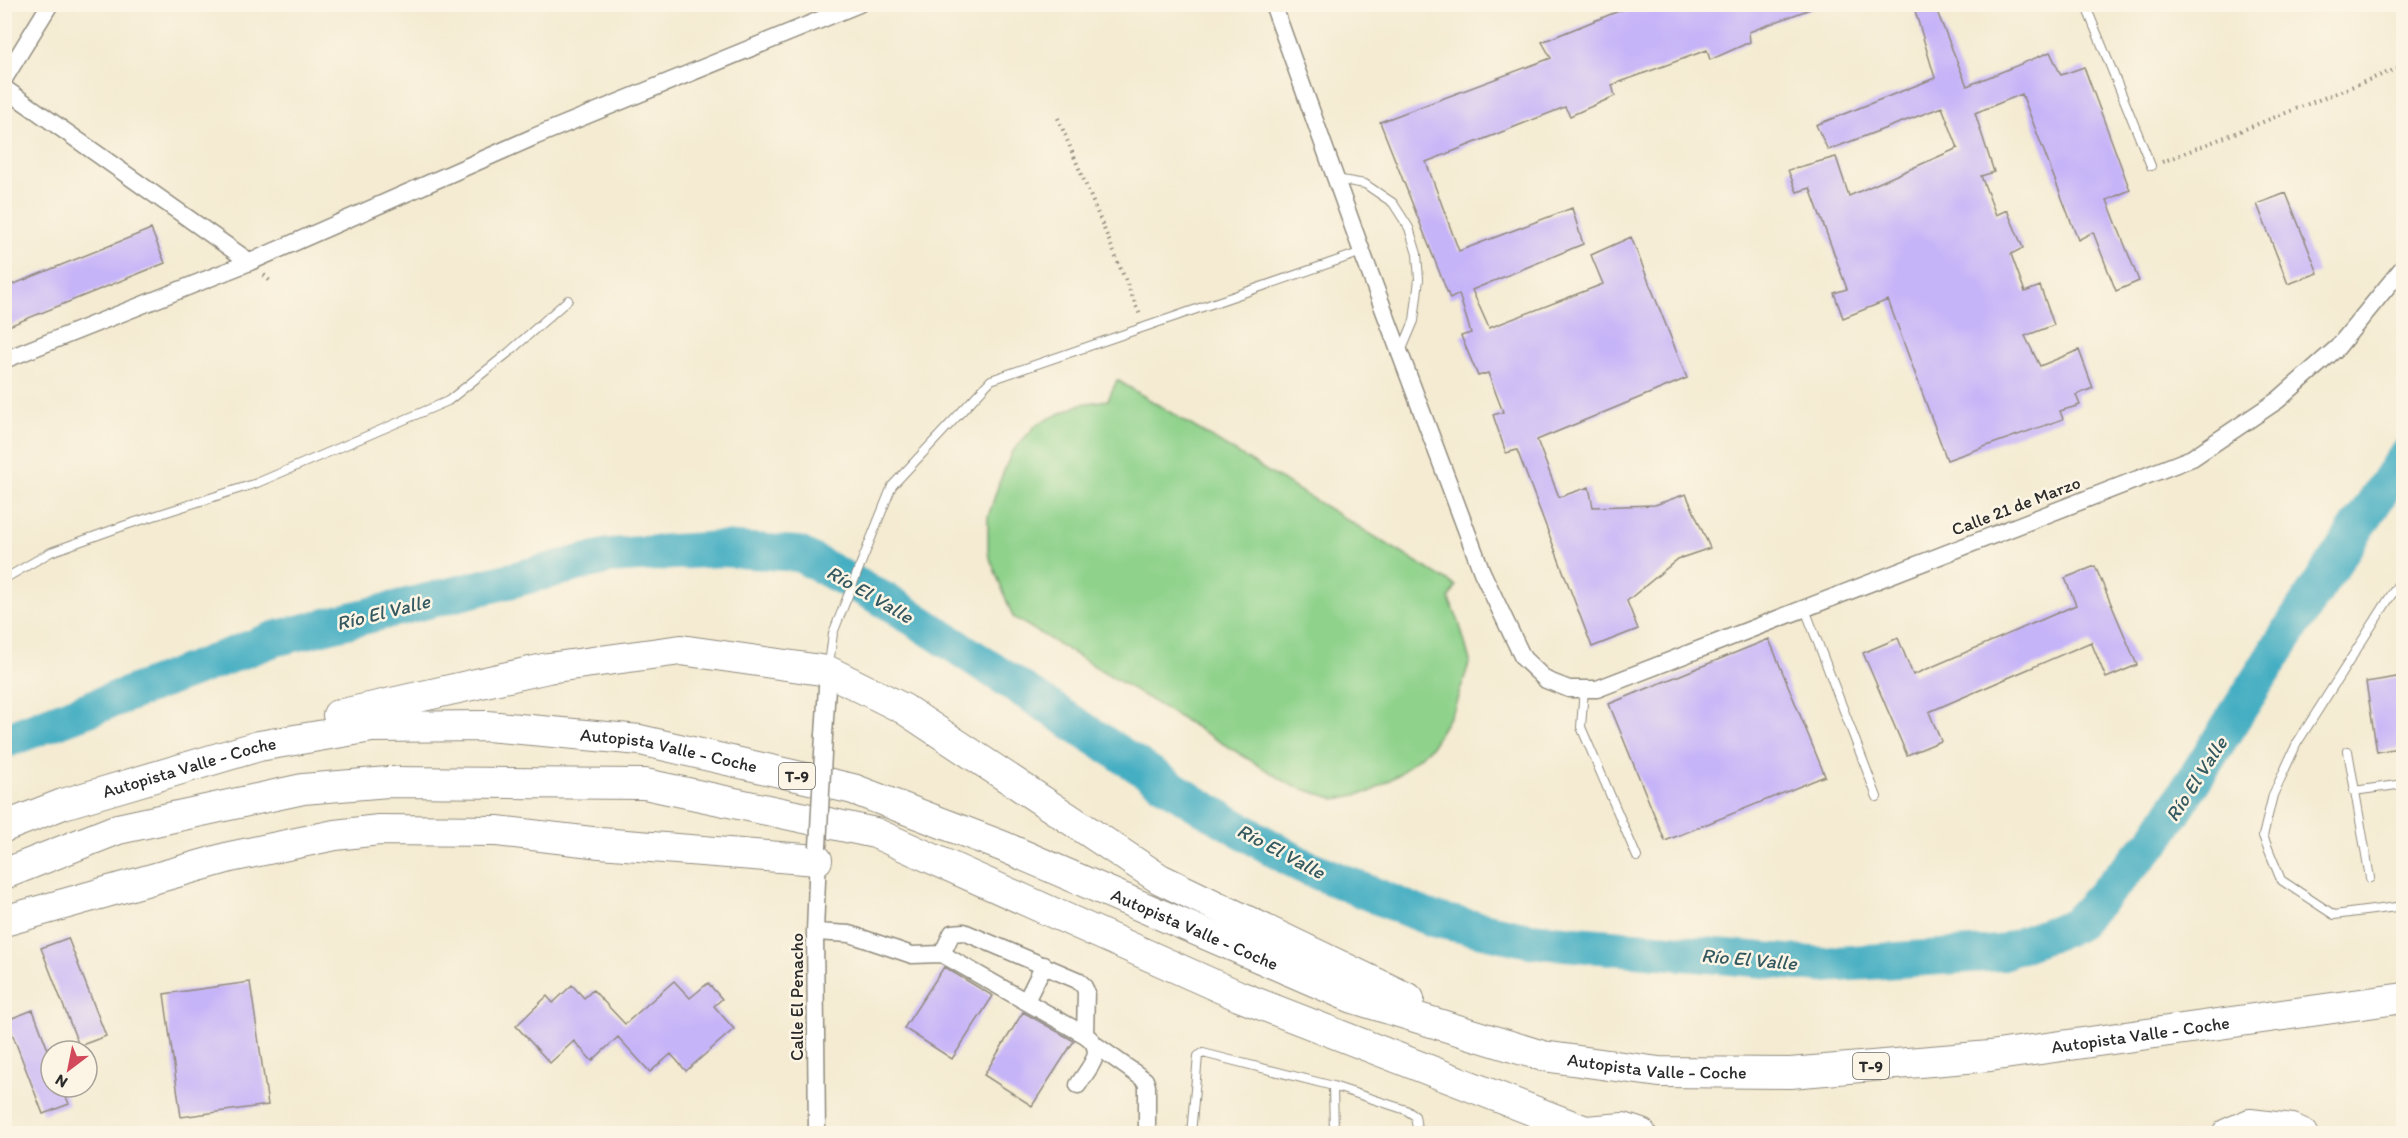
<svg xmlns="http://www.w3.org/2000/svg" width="2408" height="1138" viewBox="0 0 2408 1138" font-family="Itim,sans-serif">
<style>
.green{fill:#8ed28b;stroke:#5c7e5b;stroke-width:1.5}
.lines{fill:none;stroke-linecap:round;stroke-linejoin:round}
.river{stroke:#44aec2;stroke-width:36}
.building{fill:#c6b4f8}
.lane-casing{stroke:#908b7e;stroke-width:10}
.street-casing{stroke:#908b7e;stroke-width:19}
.highway-casing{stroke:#908b7e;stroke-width:32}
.path{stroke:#908b7e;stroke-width:4;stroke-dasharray:1.5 4.5;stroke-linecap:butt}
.lane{stroke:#fff;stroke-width:8}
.street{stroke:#fff;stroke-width:16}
.highway{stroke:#fff;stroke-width:30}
.street-bridge-casing{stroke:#908b7e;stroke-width:19;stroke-linecap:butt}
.street-bridge{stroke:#fff;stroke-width:16}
.labels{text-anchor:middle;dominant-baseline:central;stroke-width:5;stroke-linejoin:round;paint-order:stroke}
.shield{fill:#fcf5e5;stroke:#6a6863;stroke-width:1.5}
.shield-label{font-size:16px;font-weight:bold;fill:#2b2b2b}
.street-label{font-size:18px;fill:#2b2b2b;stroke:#fcf5e5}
.water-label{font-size:20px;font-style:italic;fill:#345960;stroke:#fcf5e5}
</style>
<rect width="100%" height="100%" fill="#fcf5e5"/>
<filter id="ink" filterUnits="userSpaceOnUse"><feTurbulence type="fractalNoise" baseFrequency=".0167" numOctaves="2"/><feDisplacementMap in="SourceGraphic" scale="12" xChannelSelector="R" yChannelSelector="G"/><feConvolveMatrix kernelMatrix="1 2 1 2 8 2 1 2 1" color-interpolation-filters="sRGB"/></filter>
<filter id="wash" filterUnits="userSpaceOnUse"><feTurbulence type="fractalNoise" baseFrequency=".008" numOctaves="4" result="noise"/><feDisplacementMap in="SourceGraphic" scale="24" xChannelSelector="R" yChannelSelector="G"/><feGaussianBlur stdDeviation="1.35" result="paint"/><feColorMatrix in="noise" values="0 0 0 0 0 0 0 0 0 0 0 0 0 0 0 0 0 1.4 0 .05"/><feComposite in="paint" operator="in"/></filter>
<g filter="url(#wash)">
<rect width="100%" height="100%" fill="#f4ebd2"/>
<path class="green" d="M1117 380 1456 586 1449 599 1459 622 1470 661 1454 709 1431 747 1398 775 1370 792 1336 799 1293 786 1013 617 988 553V517L999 483 1012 452 1037 424 1081 404 1108 400Z"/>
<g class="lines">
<path class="river" d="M4 741 274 639 609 556 721 549 799 554 892 604 1195 803 1301 865 1432 919 1529 940 1823 965 2000 953 2075 925 2156 839 2300 614 2404 457"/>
</g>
<g id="blocks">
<path class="building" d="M1636 4H1817L1818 6 1749 32 1750 42 1710 60 1707 50 1612 85 1615 96 1570 116 1565 107 1426 162 1459 251 1572 208 1583 244 1472 290 1489 328 1603 284 1591 255 1631 237 1687 378 1537 440 1559 497 1589 487 1593 507 1655 505 1686 494 1710 548 1678 559 1627 601 1638 629 1592 647 1517 450 1506 453 1493 415 1503 412 1488 373 1478 376 1461 336 1471 333 1459 294 1450 299 1380 122 1551 58 1542 42Z
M1913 4H1934L1967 86 2050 52 2061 75 2084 67 2130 190 2107 200 2139 281 2116 291 2093 232 2078 240 2022 94 1975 113 1994 172 1981 176 1996 215 2007 210 2023 248 2011 254 2025 292 2040 286 2054 325 2025 336 2040 366 2079 350 2093 388 2076 395 2080 405 2060 411 2063 419 1947 460 1888 300 1843 318 1834 293 1847 289 1810 188 1797 192 1788 170 1836 157 1849 196 1958 148 1942 107 1828 150 1816 125 1935 78Z
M2286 193 2318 273 2288 284 2257 204Z
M151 229 165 263 4 328V288Z
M2095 566 2137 665 2106 678 2091 642 1929 712 1941 741 1907 755 1863 653 1898 638 1913 675 2076 605 2065 578Z
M1769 639 1825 776 1665 841 1609 704Z
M2403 676V708L2400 709 2403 747 2377 752 2366 682Z
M68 938 106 1036 79 1046 41 948Z
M944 967 993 996 952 1059 904 1028Z
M674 981 690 998 708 983 722 999 714 1006 734 1029 686 1071 671 1054 650 1072 618 1037 592 1061 574 1041 550 1063 516 1026 547 996 553 1003 572 985 584 998 593 990 625 1024Z
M250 982 268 1105 181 1117 164 994Z
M33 1010 51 1058V1087H62L69 1104 43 1114 7 1020Z
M1023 1012 1074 1041 1032 1106 984 1075Z"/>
</g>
</g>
<g filter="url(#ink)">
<use href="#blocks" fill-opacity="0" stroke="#908b7e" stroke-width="1.5"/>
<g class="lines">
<g class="lane-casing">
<path id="lane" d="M2085 4 2151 166
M1336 179 1365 184 1393 203 1409 228 1417 254 1419 279 1414 321 1400 354
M2404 575 2297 743 2273 795 2263 836 2281 880 2334 915 2404 906
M4 579 51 552 126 525 257 483 448 401 508 353 568 300
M1805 609 1877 797
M829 665 833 633 892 486 991 380 1362 252
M1584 689 1581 727 1637 857
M2348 751 2370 878
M2354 791 2404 784
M1333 1086 1334 1134
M1191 1134 1198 1056 1203 1053 1333 1086 1406 1110 1415 1116 1418 1134"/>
</g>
<g class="street-casing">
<path id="street" d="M1273 4 1362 252 1482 572 1523 658 1546 680 1569 689H1597L2192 458 2278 400 2337 348 2404 266
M4 79 50 4
M4 88 250 262
M4 360 250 262 536 136 859 4
M824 735 828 671
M815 932 850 934 912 955 942 954 1085 1035C1108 1050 1089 1067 1078 1085
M942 954 952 933 964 932 1077 980 1083 985 1086 991 1085 1035
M1026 1001 1044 965
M1097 1046 1145 1080 1147 1086V1134
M817 1134 815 932 818 854"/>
</g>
<g class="highway-casing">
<g id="highway">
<path d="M338 715 548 668 681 650 828 671 904 709 1160 879 1409 999"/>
<path id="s1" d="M4 827 63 804 259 746 372 727 487 726 640 740 853 789 1002 846 1353 998 1543 1056 1659 1072 1790 1073 1990 1056 2404 998"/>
<path d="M4 874 118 829 303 789 388 782 645 784 875 833 1239 996 1593 1134"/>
<path d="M4 921 230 857 335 835 379 830 497 831 600 843 817 860"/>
<path d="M1586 1131 1623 1128 1641 1134"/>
<path d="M2227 1134 2250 1124 2292 1129 2303 1134"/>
</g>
</g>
<path class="path" d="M1058 118 1140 315
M2162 162 2404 66
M264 275 271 282"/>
<use href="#lane" class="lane"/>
<use href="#street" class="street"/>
<use href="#highway" class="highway"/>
<g class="street-bridge-casing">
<path id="street-bridge" d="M818 847 824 735"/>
</g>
<use href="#street-bridge" class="street-bridge"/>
</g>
</g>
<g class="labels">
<g class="shield">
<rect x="779" y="763" width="36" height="26" rx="4.5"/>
<rect x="1853" y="1053" width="36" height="26" rx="4.5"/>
</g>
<g class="shield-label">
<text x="797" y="776">T-9</text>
<text x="1871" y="1066">T-9</text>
</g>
<g class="street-label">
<text transform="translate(2016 506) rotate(-21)">Calle 21 de Marzo</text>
<text stroke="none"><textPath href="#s1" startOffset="681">Autopista Valle - Coche</textPath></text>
<text stroke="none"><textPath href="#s1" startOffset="195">Autopista Valle - Coche</textPath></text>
<text stroke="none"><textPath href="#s1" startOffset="1239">Autopista Valle - Coche</textPath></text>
<text transform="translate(797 997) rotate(-90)">Calle El Penacho</text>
<text stroke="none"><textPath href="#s1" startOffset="2211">Autopista Valle - Coche</textPath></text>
<text stroke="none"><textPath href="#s1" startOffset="1725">Autopista Valle - Coche</textPath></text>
</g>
<g class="water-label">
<text transform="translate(870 594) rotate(30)">Río El Valle</text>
<text transform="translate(383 612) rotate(-14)">Río El Valle</text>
<text transform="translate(2196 779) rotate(-57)">Río El Valle</text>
<text transform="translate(1281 851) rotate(28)">Río El Valle</text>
<text transform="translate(1749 959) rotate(5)">Río El Valle</text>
</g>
</g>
<rect width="2408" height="1138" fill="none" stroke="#fcf5e5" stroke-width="24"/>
<g transform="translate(69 1069) rotate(212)"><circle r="28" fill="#fcf5e5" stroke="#a8a49b" stroke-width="1.5"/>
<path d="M0-4.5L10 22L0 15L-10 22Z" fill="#d1495b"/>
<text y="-9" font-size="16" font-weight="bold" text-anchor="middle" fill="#2b2b2b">N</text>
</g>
</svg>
